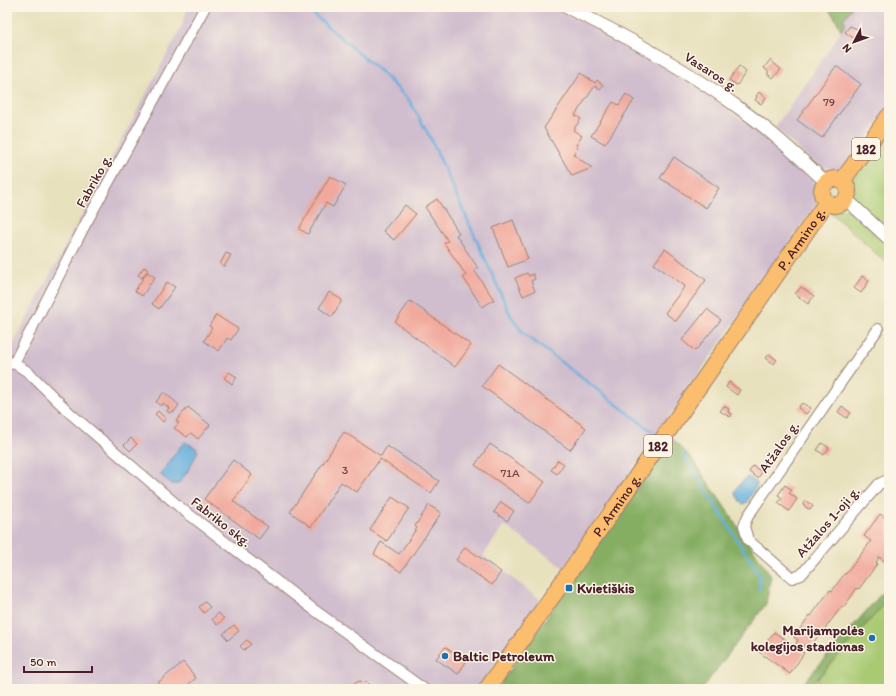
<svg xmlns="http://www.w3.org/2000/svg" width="896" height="696" viewBox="0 0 896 696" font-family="Itim,sans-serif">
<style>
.industrial{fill:#d0bdcd}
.green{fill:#a9ca72;stroke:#7a744e}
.forest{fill:#86ae64;stroke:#686648}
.water{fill:#65afdd;stroke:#586784}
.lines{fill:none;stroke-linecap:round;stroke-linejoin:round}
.stream{stroke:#65afdd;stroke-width:2.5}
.building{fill:#f1a99d}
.minor-casing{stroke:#998074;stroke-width:12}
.tertiary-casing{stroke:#998074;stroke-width:14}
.primary-casing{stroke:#998074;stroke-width:18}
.minor{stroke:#fff;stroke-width:10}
.tertiary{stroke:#fff;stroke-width:12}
.primary{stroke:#fbbd6e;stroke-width:16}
.poi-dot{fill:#1f6fb2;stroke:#fcf5e5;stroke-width:1.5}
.labels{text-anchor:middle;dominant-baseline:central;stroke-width:3;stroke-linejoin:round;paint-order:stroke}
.number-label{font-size:12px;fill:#744248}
.shield{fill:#fcf5e5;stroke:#7f5f63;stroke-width:1}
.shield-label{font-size:13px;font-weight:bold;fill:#4a1f2b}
.street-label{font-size:14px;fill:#4a1f2b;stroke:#fcf5e5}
.poi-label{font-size:14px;font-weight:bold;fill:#4a1f2b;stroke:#fcf5e5;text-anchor:start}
</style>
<rect width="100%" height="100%" fill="#fcf5e5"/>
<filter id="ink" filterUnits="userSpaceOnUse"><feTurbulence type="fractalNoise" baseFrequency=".025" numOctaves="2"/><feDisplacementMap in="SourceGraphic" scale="8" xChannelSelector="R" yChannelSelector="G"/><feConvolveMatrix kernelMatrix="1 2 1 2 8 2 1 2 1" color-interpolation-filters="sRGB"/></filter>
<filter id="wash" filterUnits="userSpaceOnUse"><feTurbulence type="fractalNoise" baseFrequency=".012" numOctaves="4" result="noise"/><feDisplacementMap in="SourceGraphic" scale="16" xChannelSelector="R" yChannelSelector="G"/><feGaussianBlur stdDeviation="0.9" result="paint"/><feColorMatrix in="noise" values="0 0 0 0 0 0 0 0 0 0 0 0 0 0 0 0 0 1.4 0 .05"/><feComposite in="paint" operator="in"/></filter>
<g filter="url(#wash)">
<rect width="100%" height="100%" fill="#e8e1be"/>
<path class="industrial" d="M188 7H550L583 22 654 60 710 96 761 134 812 180 817 188 819 196 817 203 564 568 504 525 483 556 541 600 478 689H7V349L14 343 182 26Z
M852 7H889V107L847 166 841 170H835L819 165 807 157 775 127 837 38 845 23 843 20Z"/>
<path class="green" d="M889 126V232L850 195 849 188 851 181Z
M841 208 850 211 855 216 856 215 889 245V265L831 213Z
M889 599V689H817L819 677Z"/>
<path class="forest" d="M826 7H852L843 20 846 22 841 30 834 16Z
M672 438 693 460 771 576 766 604 702 689H497Z
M889 585V599L819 677 810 689H798Z"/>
<path class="water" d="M185 442 196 448 198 451 188 471 178 484H172L161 475V472C171 463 175 450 185 442Z
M748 477 757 483V486L746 503 742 504 735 493C736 487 743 480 748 477Z"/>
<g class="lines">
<path class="stream" d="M305 7 382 73 409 100 430 137 511 316 523 333 653 432
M683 454 760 576 759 590"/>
</g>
<g id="blocks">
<path class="building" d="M850 26 859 30 853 38 845 32Z
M770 60 781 69 773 78 767 74 769 72 764 68Z
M739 66 746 72 737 85 729 80Z
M836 66 861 84 822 138 797 120Z
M581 73 595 83 597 80 603 85 600 89 595 86 575 115 581 119 573 130 582 136 576 145 578 147 573 154 592 168 572 176 544 128Z
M759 92 766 98 761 104 755 100 757 97 756 96Z
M626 94 634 100 605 144 591 136 613 102 619 105Z
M674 157 719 188 706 208 660 178Z
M330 176 346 185 333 207 326 203 308 234 299 229Z
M437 199 459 233 456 235 478 268 474 270 494 300 482 307 463 277 466 275 444 243 448 241 425 207Z
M405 205 416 214 394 240 383 231Z
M513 220 528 259 508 267 493 228Z
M665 249 706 280 676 321 665 313 685 286 654 264Z
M226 253 231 255 224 267 220 264Z
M144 267 148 270 142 278 138 275Z
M147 272 155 277 142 296 135 291Z
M527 273 529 276 533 274 535 279 531 281 535 291 523 296 515 278Z
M862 276 869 281 861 293 854 288Z
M167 282 175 287 159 309 152 304Z
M801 287 814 296 808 304 795 294Z
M329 292 342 300 332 317 319 308Z
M410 301 471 345 455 367 395 322Z
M707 309 721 320 695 351 682 340Z
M216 315 238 329 231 340 227 338 219 351 204 341 212 328 209 326Z
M769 354 777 360 774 364 766 358Z
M498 364 586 428 570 450 482 386Z
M229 372 237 377 232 384 224 378Z
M729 382 740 390 737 395 726 387Z
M164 392 179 405 174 412 172 411 170 413 167 411 169 408 163 403 161 406 156 402Z
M802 403 811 408 806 414 798 408Z
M724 406 729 409 728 412 732 414 730 417 720 411Z
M842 406 851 413 847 418 838 412Z
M188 407 210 425 198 439 191 433 187 437 174 428 179 423 176 421Z
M158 411 166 419 163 422 155 414Z
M344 432 381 456 387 446 439 481 431 493 380 459 357 492 341 482 311 527 290 512Z
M131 438 137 444 130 451 124 445Z
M822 443 829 448 824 455 817 450Z
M490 444 545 482 529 503 475 465Z
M233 460 252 475 233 501 268 527 259 539 204 499Z
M558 460 564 464 557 474 551 470Z
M753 466 762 472 758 478 749 472Z
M785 485 792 490 789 493 797 499 789 511 778 503 782 498 778 495Z
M392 497 409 508 387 541 370 530Z
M806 501 813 506 810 510 803 505Z
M501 502 514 511 507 521 494 512Z
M429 505 441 513 401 572 374 554 381 542 399 554 417 528 415 526Z
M880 514 889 520V564L879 557 876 563 877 564 859 589 857 588 844 607 842 606 824 630 823 629 809 649 804 645 800 651 804 653 790 674 759 652 774 632 794 646 798 640 794 637 810 615 811 616 830 590 832 591 845 573 846 574 871 541 864 536Z
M465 547 501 572 492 585 456 560Z
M205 602 210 607 204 613 199 607Z
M219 613 224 619 217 625 212 619Z
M234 625 239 631 228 640 223 634Z
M247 640 251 644 244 650 240 646Z
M445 647 466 662 458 674 436 659Z
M183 662 196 678 183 689H150Z
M359 681 366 682 373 689H349L352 685Z"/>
</g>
</g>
<g filter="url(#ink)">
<use href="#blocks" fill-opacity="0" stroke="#998074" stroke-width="1"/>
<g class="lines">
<g class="minor-casing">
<path id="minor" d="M878 329 748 516 744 526 748 540 792 578 801 575 879 484 885 481 889 483
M14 363 28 372 71 414 182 509 313 609 424 689
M7 365 14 363 86 223 205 7"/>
</g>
<g class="tertiary-casing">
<path id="tertiary" d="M566 7C629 37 689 71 746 113 774 133 800 158 826 182
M846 199 889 239"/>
</g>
<g class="primary-casing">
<g id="primary">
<circle cx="835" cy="192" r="13"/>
<path d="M842 181 889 116"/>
<path id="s1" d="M487 689 621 499 826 203"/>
</g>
</g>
<use href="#minor" class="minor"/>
<use href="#tertiary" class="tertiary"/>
<use href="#primary" class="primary"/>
</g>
</g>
<g class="poi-dot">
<rect x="565" y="584" width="8" height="8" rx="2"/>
<circle cx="872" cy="638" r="4"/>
<circle cx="445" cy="656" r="4"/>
</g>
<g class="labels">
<g class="number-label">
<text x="829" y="102">79</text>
<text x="345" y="470">3</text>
<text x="510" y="473">71A</text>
</g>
<g class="shield">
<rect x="852" y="138" width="28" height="22" rx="3"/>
<rect x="644" y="435" width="28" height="22" rx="3"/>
</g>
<g class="shield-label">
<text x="866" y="149">182</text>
<text x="658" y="446">182</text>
</g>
<g class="street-label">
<text transform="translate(711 72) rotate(33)">Vasaros g.</text>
<text transform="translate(94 181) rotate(-61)">Fabriko g.</text>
<text stroke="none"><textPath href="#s1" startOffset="549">P. Armino g.</textPath></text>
<text transform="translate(779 447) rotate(-55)">Atžalos g.</text>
<text stroke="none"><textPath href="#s1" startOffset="225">P. Armino g.</textPath></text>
<text transform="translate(221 522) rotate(38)">Fabriko skg.</text>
<text transform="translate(828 522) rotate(-49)">Atžalos 1-oji g.</text>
</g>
<g class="poi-label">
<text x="577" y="588">Kvietiškis</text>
<text x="864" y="630" text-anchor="end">Marijampolės<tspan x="864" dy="16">kolegijos stadionas</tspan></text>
<text x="453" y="656">Baltic Petroleum</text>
</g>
</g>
<rect width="896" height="696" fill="none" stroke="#fcf5e5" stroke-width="24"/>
<g transform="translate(854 42) rotate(229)" stroke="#fcf5e5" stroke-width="3" paint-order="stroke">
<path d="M0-3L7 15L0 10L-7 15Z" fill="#4a1f2b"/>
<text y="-6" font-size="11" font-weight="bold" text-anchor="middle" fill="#4a1f2b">N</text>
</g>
<path d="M24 666v6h68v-6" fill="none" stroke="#4a1f2b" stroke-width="2"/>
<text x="30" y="666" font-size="12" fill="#4a1f2b" stroke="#fcf5e5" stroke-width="3" paint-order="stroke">50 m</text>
</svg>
